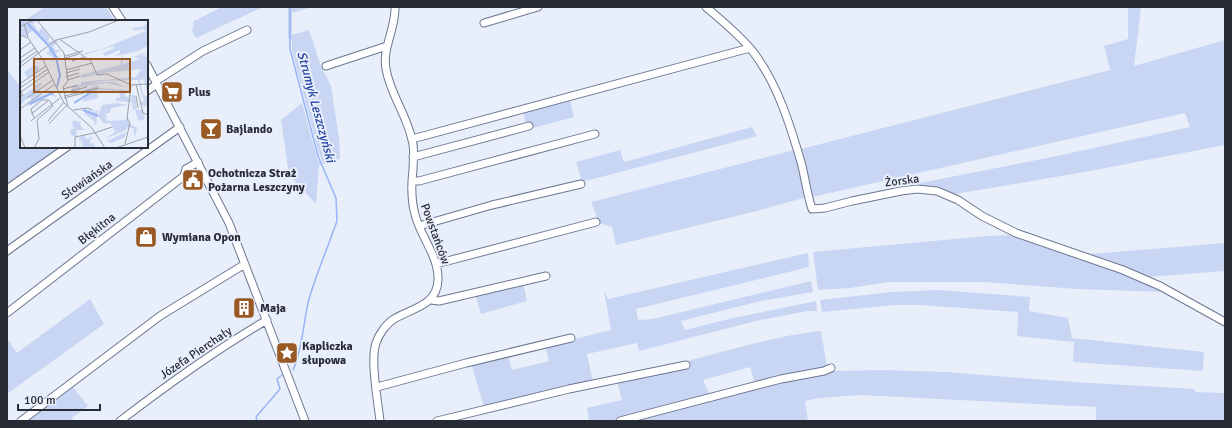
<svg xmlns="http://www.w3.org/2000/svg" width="1232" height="428" viewBox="0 0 1232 428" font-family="Signika,sans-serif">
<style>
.green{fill:#c8d6f3}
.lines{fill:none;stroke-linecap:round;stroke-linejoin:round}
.stream{stroke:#97b4f7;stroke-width:1.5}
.minor-casing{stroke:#6b7790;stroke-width:9}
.minor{stroke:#fff;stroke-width:7}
.labels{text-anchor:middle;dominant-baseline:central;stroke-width:4;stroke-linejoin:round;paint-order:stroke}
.poi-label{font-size:12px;font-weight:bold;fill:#262b35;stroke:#e9effa;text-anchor:start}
.street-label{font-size:12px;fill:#262b35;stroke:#e9effa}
.water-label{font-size:13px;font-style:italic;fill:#2645a4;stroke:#e9effa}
.inset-river{fill:none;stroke:#97b4f7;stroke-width:2}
.inset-road{fill:none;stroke:#9ba1ab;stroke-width:1}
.view{fill:#995924;fill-opacity:0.15;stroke:#995924;stroke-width:2}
.inset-edge{fill:none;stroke:#262b35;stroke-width:2}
</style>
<rect width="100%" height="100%" fill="#e9effa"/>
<path class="green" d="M45 7H106L115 21H24Z
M222 7H263L196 38 192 31 194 21Z
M288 7H312L292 13V35L309 30 321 66 331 86 339 138 340 159 323 164 318 150 292 50V40L288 38Z
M1128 7H1141L1134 66 1225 40V145L1090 171 956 194 915 184 1052 157 1190 127 1185 113 812 197 801 149 1110 70 1104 46 1128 39Z
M9 72 21 88V147H64L7 187V73Z
M569 97 574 117 533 128 531 123 526 125 523 110Z
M302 103 317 158 321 165H319L316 204 289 175 281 120Z
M752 127 757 136 582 182 576 162 620 150 624 162Z
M794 150 807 197 753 212 616 245 612 227 599 223 591 202Z
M1013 235 1096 263 1165 292 1077 289 983 282H889L850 288 818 290 813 252 987 236Z
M1225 243V271L1148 277 1090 254Z
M808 253 809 267 636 309 638 320 653 319 811 281 813 292 761 301 681 321 685 330 733 318 816 301 817 311H808L760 320 639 351 637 343 587 354 593 382 484 407 471 363 508 354 512 370 549 361 545 346 611 330 604 291 608 299Z
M523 282 527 301 481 314 475 294Z
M939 290 1030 297 1029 311 1068 318 1072 338 1204 352 1203 371 1073 362 1074 342 1017 336 1018 312 920 305H896L822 312 820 300 892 292Z
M90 299 104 324 7 394V338L17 353Z
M821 331 827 366 825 369 755 383 750 367 703 380 710 396 613 421H589L587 408 622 400 617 381 687 367 688 361C732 349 775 336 821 331Z
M883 370 946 372 1074 382 1195 389V392L1225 393V421H1096V407L861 395 819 398 805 401 808 421H628L757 387 833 371Z
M72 386 88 406 72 418 74 421H26Z"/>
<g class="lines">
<path class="stream" d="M290 7V49L318 156 336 198 337 221C328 247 317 272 309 299 303 322 303 348 293 370
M257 421 256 417 280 389 277 379 282 375"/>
<g class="minor-casing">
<path id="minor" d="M113 7 122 21
M706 7C722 21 741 36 754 53 778 85 790 125 801 162 805 177 807 194 812 209L825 208 852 201 901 191 917 189 937 191 958 200 982 216 1016 233 1123 270 1160 286 1225 322
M484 23 538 7
M147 65 229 223 305 421
M326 66 387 46
M156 81 203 51 247 30
M147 91 157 84
M412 139 750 48
M413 157 529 126
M412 181H419L595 134
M7 189 67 147
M419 226 492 205 581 184
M7 251 180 127
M436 264 596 222
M431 300 439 301 546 276
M7 313 184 176 186 169 198 162
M377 387 466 363 571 338
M21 421 160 316 245 264
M120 421C167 385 215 350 267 320
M380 421C378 402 370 360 376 343 379 334 386 324 394 319 412 308 437 306 438 280 439 258 422 238 416 218 411 202 411 186 413 170 413 160 415 149 412 140 407 115 390 94 386 69 382 48 396 28 395 7
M437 421 569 389 686 365
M620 421 781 379 824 371 831 368"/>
</g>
<use href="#minor" class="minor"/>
</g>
<defs>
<g id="supermarket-square" transform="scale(1.15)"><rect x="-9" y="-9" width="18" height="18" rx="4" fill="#995924" stroke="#e9effa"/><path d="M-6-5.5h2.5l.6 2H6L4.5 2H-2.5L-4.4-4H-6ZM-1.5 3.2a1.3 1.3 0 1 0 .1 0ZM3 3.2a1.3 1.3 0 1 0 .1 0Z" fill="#fff"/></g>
<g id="bar-square" transform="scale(1.15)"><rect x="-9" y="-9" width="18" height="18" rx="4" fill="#995924" stroke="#e9effa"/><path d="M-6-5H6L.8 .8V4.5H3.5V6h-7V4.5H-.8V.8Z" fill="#fff"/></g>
<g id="civic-square" transform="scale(1.15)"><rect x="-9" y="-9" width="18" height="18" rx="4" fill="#995924" stroke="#e9effa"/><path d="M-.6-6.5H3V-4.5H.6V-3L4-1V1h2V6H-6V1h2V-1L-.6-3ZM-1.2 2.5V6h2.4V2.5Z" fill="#fff"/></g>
<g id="shop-square" transform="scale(1.15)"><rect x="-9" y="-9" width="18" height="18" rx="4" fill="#995924" stroke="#e9effa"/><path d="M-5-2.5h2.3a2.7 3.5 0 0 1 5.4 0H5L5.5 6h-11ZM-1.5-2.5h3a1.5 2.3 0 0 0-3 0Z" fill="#fff"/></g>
<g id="building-square" transform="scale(1.15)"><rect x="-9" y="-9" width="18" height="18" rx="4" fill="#995924" stroke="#e9effa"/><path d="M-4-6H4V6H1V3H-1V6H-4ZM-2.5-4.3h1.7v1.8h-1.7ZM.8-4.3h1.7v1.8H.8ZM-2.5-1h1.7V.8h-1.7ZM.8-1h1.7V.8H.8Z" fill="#fff"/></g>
<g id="sight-square" transform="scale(1.15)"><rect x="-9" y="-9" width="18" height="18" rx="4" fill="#995924" stroke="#e9effa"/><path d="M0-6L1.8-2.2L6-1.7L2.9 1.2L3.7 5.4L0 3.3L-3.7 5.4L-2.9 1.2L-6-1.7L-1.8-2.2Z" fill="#fff"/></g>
</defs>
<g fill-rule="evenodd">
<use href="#supermarket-square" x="172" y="92"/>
<use href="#bar-square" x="211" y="129"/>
<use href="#civic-square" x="193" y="180"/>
<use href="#shop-square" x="146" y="237"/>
<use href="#building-square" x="244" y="308"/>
<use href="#sight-square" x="287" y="353"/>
</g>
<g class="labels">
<g class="poi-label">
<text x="188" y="92">Plus</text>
<text x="226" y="129">Bajlando</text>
<text x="208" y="173">Ochotnicza Straż<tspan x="208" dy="14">Pożarna Leszczyny</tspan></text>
<text x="162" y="237">Wymiana Opon</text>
<text x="260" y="308">Maja</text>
<text x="302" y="346">Kapliczka<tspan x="302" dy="14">słupowa</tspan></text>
</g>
<g class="street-label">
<text transform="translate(87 180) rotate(-35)">Słowiańska</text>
<text transform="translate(902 181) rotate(-7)">Żorska</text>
<text transform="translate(97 229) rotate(-38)">Błękitna</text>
<text transform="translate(435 234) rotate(70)">Powstańców</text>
<text transform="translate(196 353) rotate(-34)">Józefa Pierchały</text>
</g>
<g class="water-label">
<text transform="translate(316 107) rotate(75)">Strumyk Leszczyński</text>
</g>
</g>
<g transform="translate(20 20)">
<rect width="128" height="128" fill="#e9effa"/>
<path d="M0 0H17L13 4 19 12 22 7 30 18 27 22 39 20 33 27 35 30H41L35 34 41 39 37 40 40 50 38 55 36 39 29 41 33 37 26 33 29 31 28 24 13 10 6 16 0 15ZM128 3V26L118 31 95 36 100 33V30L83 37 85 34 82 33 94 29 93 26 65 35V33L82 29 126 11 123 9 115 11 111 8 122 7ZM128 31 121 36 128 35V76L124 59 120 60 123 75 128 77V87L121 85 120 82 126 81 123 79 118 60 83 61 67 64 83 62H94L108 68 86 63 60 67V69L52 71 51 67 61 65V62L116 57 121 49 85 53 106 48 62 58 60 55 100 45 102 39 103 44 120 39 114 37ZM14 45 19 47V50L8 58 4 52ZM21 62 22 64 12 74 19 69 21 73 16 77 33 72 36 77 30 75 19 79 9 86 7 84 12 80 8 77 0 86V77L14 68 13 64 15 66ZM78 65 79 68 111 70 110 73H105V76L112 79 110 75H115L117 90H122L125 99 118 101 115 89 108 92 113 89 112 82 96 81V78H100L99 71 77 70 78 78 62 82 66 73 60 71ZM96 83 108 85 91 88 90 93H86L87 101 106 100 108 96 110 104 117 108 115 117 113 108 107 107 106 110 85 119 95 112 90 103 84 104 78 96 82 85ZM69 89 72 94 73 89 75 92 79 90 76 96 77 103 73 105 75 102 64 93ZM56 100 57 102 61 101 60 105 65 110H56L57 116 55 117 50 114 51 109H54L52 102ZM106 112 105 117 91 123 87 121ZM64 116 67 119 73 117 70 121 71 124 74 123 75 128H63L61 117 60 125 59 117Z" fill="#c8d6f3"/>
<path class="inset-river" d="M8 4 28 25M29 26 36 37 40 55 37 67M54 83 70 73M10 84 34 72M63 90 78 96"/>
<path class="inset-road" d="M17 0 44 33 48 61 43 67 48 87M4 4 8 17M0 7 13 0M0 15 8 18 23 40 44 83 71 107 85 128M39 19 71 41 77 55 87 54 111 65M0 30 11 22M45 36 63 31M0 38 15 28M45 38 59 34M52 41 64 37M0 43 17 31M0 47 36 20 69 12 99 0M46 50 72 43M46 53 60 49M46 57 59 53M48 60 60 56M1 63 26 46M116 64 123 93 128 95M111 65 128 64M0 68 28 49M43 69 58 65M44 73 67 67M44 76 79 68M116 76 118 88M0 77 3 75 1 72 29 52M7 78 33 60M44 78 64 73M0 89 35 64M53 90 68 88 72 90M11 94 28 81M14 98 11 89 22 80H29L33 86 17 100M11 101 40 78M28 101 43 83M29 104 46 86M74 113 92 107M0 115 5 128M105 124 110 103 107 99 111 65M14 128 19 119 17 100M55 128V117L74 113M96 128 128 117"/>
<path class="view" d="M14 39H110V72H14Z"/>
<rect width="128" height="128" class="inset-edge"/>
</g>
<rect width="1232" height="428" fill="none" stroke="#262b35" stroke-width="16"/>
<path d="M18 404v6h82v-6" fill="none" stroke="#262b35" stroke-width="2"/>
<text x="24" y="404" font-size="12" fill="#262b35" stroke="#e9effa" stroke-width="3" paint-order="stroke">100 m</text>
</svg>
